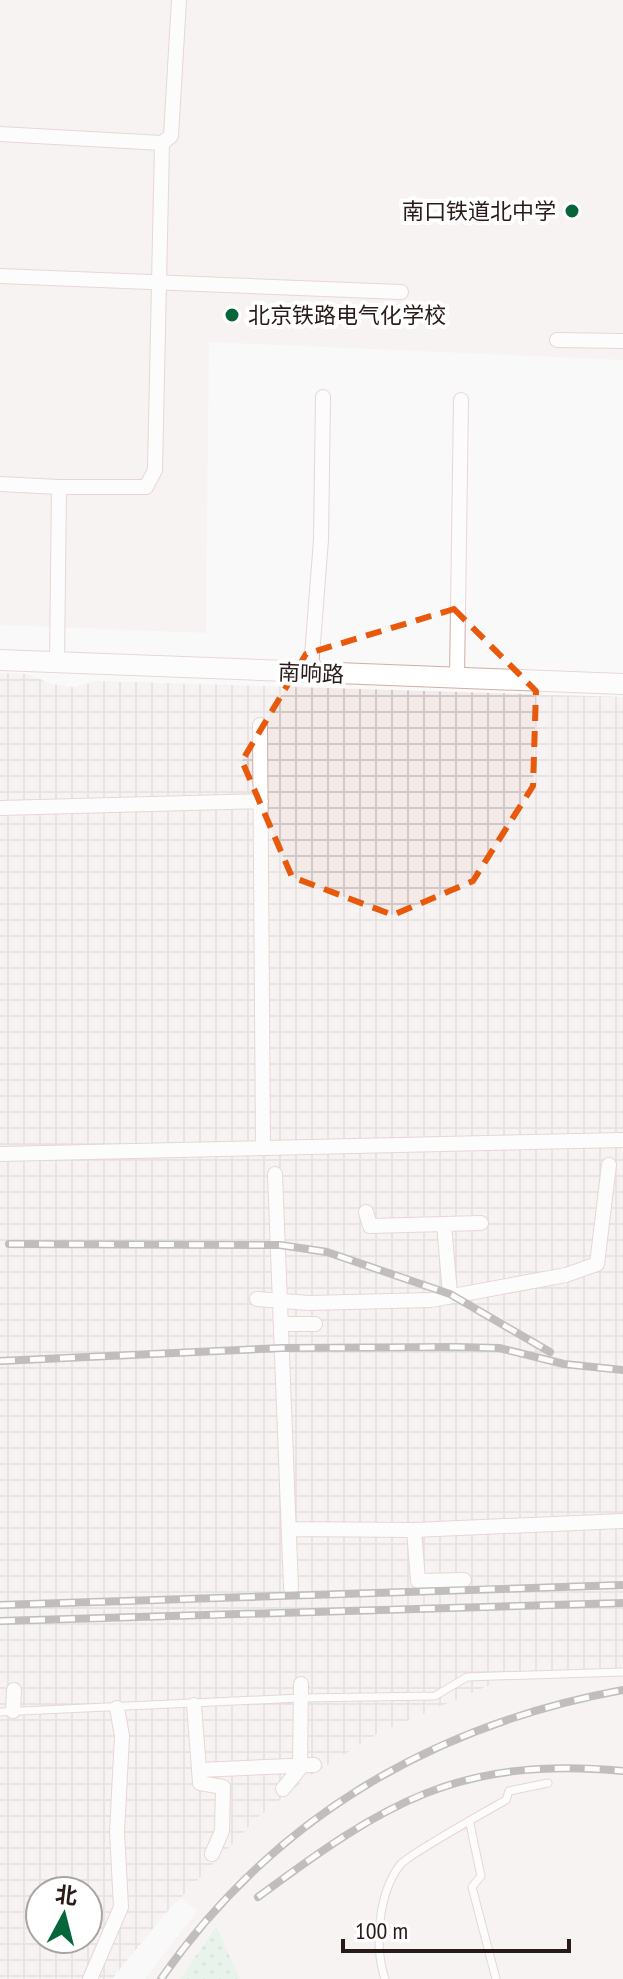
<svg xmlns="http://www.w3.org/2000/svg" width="623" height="1979" viewBox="0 0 623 1979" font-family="'PT Sans Narrow','Noto Sans SC',sans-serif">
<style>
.built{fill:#f4ebe9}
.industrial{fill:url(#industrial-grid);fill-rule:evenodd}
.park{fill:url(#park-dots)}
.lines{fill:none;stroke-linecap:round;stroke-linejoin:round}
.lane-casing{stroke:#d1ada6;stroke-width:9}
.street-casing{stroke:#d1ada6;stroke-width:16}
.secondary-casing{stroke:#d1ada6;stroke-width:22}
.lane{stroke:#fff;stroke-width:7}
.street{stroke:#fff;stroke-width:14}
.secondary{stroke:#fff;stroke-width:20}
.rail-casing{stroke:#7c7472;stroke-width:8}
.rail{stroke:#fff;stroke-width:5;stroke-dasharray:15;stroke-linecap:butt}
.marked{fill:none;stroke:#e8590c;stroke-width:6;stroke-dasharray:16 10;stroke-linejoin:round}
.poi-dot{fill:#05663a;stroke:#fff;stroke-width:3}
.labels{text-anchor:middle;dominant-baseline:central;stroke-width:8;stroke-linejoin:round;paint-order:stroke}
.poi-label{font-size:22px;fill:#281b18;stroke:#fff;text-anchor:end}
.street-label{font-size:22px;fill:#281b18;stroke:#fff}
</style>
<defs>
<pattern id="industrial-grid" width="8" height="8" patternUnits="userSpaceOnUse" patternTransform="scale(2)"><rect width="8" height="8" fill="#f4ebe9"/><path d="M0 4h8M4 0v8" fill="none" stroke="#d1c9c7"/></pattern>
<pattern id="park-dots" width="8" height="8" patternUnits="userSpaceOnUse" patternTransform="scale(2)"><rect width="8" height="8" fill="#d3ecdb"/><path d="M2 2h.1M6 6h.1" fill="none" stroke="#b5cabb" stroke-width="1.8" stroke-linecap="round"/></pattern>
</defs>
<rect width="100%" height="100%" fill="#f9f9f9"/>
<path class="built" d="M0 0H623V360L209 342 206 633 0 625Z
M623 1676V1979H240L215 1926 180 1979H145L197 1911 180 1897 258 1817 313 1774 377 1734 501 1680Z"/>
<path class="industrial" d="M0 673 28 674 52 684 74 687 97 681 623 697V1676L501 1680 377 1734 313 1774 258 1817 165 1914 112 1979H0ZM40 1891H88V1939H40Z"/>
<path class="park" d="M216 1926 240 1979H180Z"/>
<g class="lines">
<g class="lane-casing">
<path id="lane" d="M0 1712 300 1698 435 1696 467 1677 623 1672
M470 1824 481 1876 472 1887 496 1979
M385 1979C374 1946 378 1894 400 1865 407 1856 490 1809 506 1800L509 1791 548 1783"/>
</g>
<g class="street-casing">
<path id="street" d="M0 134 162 143
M0 276 401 292
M557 340 623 341
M0 484 59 487
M57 663 59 487H146L155 470 162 143 171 136 179 0
M311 668 321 540 323 397
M457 678 461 400
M260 725 263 1148
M0 808 261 801
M0 1154 623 1140
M275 1174 291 1588
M366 1212 370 1226 481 1223
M444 1224 450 1294
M257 1299 309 1303 431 1300 566 1275 597 1264 609 1165
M283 1324H315
M289 1529 414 1530 623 1521
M414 1530 418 1581 464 1580
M194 1705 200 1783 223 1787 222 1831 212 1854
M13 1711 14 1690
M199 1770 314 1765
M283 1789 300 1768 301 1684
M90 1979 121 1907 117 1832 122 1736 117 1708"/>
</g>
<g class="secondary-casing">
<path id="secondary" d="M0 660 623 684"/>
</g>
<use href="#lane" class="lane"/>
<use href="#street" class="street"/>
<use href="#secondary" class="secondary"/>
<g class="rail-casing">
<path id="rail" d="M9 1244 280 1245 327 1252 450 1294 550 1352
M0 1361 283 1348 456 1347 499 1348 564 1364 623 1370
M0 1605 623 1585
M0 1621 623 1603
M258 1897C385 1803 458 1756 623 1771
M161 1979C273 1818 433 1725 623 1690"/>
</g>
<use href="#rail" class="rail"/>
</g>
<path d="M0 0H623V1979H0ZM454 609 536 691 533 786 473 881 393 915 292 877 242 761 306 654Z" fill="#f9f9f9" fill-opacity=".55" fill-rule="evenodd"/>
<path class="marked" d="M454 609 536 691 533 786 473 881 393 915 292 877 242 761 306 654Z"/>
<g class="poi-dot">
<circle cx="572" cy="211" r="8"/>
<circle cx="232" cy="315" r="8"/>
</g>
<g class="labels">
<g class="poi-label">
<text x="556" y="211">南口铁道北中学</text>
<text x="248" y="315" text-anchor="start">北京铁路电气化学校</text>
</g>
<g class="street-label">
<text transform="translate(311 673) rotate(2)">南响路</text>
</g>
</g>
<g transform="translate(64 1915) rotate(7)"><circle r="38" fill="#ffffff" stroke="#a9a4a3" stroke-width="2"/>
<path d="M0-6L14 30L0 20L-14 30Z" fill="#05663a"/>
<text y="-12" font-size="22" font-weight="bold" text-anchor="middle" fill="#281b18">北</text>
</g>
<path d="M343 1939v12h226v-12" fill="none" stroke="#281b18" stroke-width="4"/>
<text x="355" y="1939" font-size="24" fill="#281b18" stroke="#ffffff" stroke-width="6" paint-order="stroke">100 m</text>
</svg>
